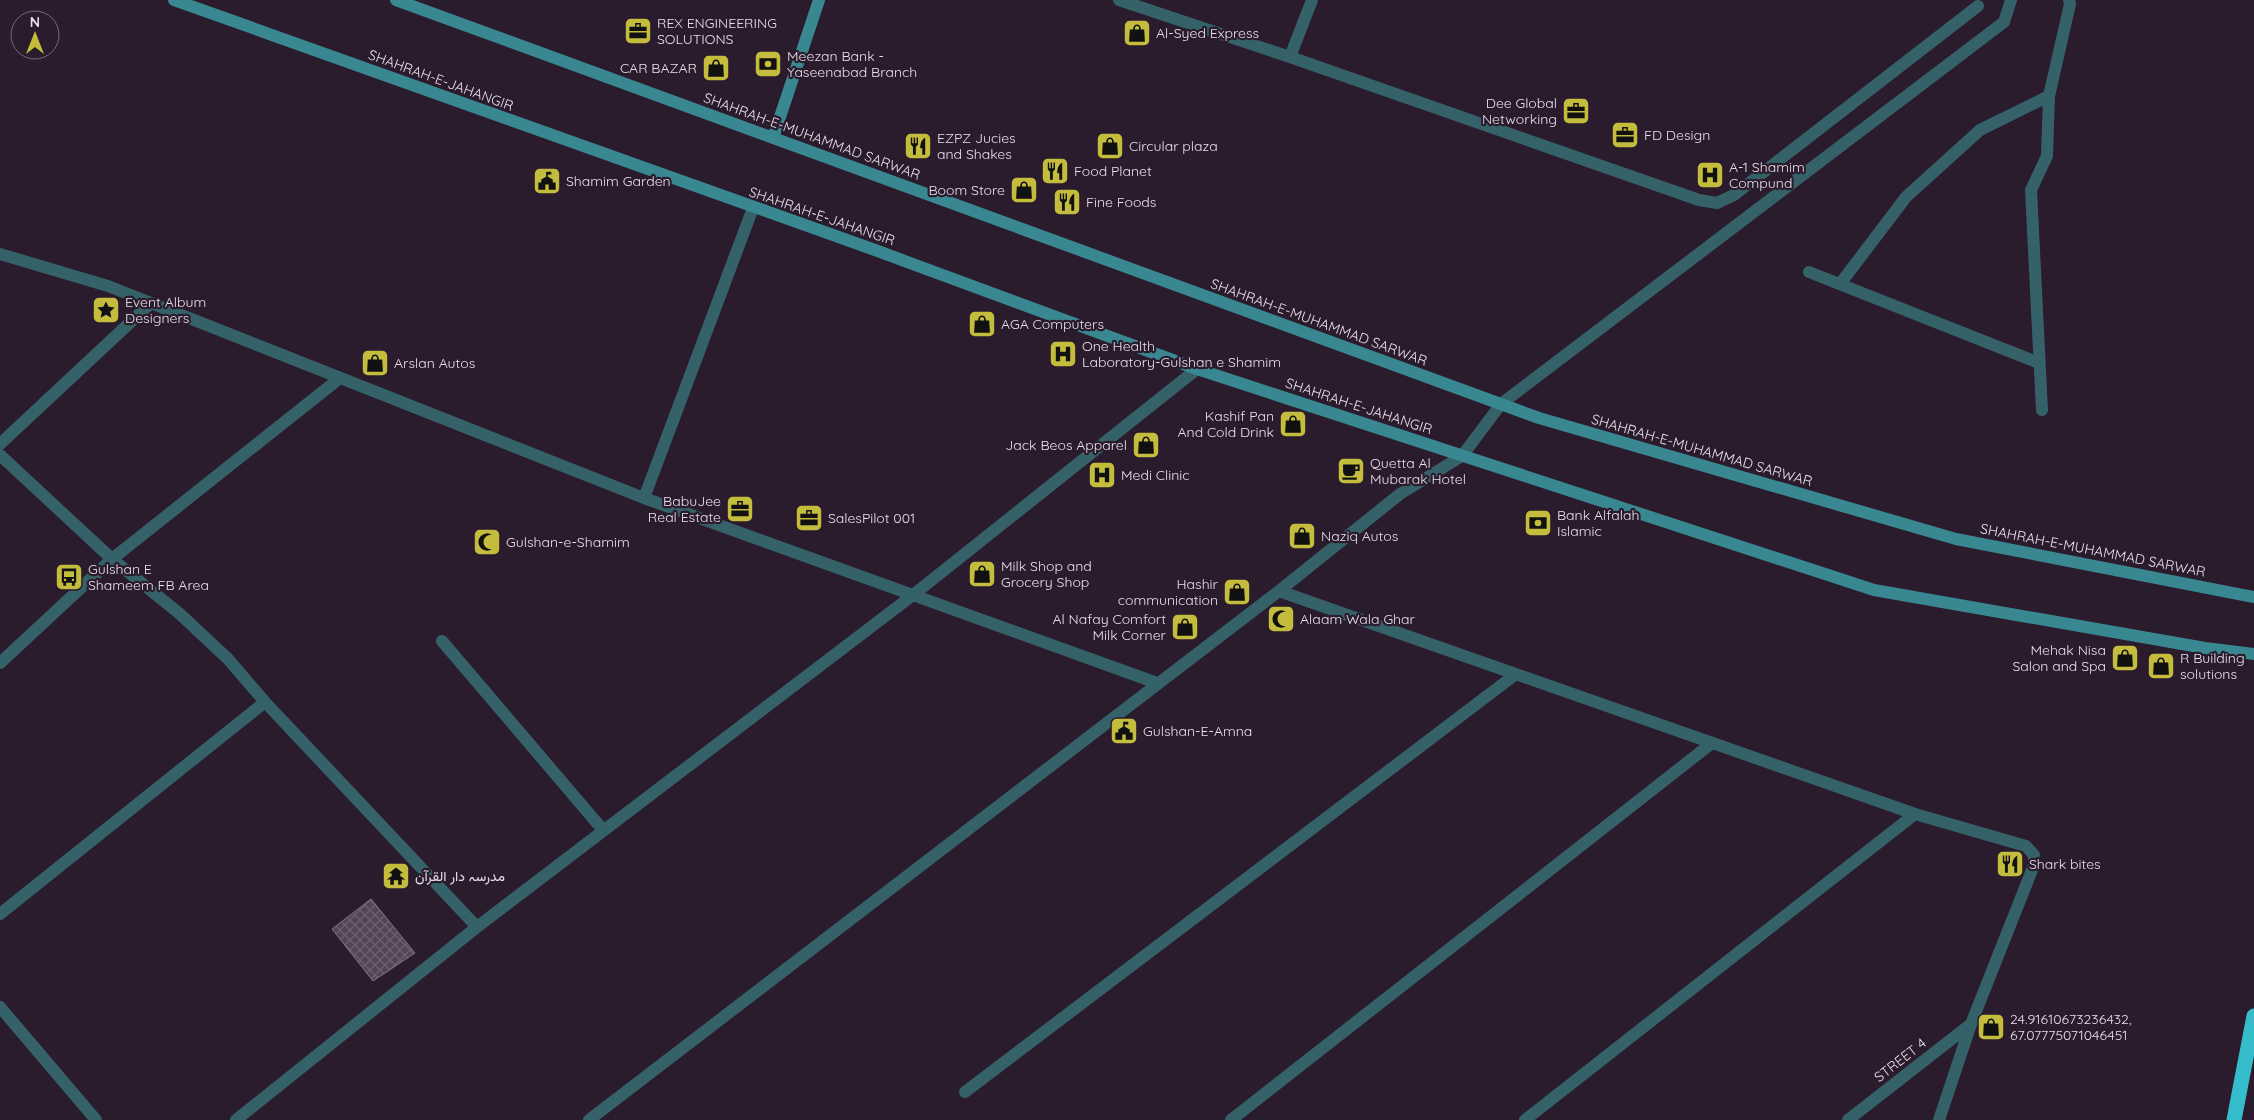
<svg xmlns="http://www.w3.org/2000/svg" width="2254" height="1120" viewBox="0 0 2254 1120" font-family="Quicksand,Vazirmatn,sans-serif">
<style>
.building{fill:url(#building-cross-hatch);stroke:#857288}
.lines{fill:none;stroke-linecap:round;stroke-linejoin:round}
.street{stroke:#356268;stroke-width:12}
.secondary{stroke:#398790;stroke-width:12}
.highway{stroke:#36bdcc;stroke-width:15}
.labels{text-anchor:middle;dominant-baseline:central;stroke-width:4.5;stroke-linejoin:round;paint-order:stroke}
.poi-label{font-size:14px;fill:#e9deeb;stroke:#2a1b2d;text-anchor:start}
.street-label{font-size:14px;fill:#e9deeb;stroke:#2a1b2d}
</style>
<defs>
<pattern id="building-cross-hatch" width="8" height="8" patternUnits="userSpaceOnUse" patternTransform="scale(1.25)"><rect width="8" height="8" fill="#554458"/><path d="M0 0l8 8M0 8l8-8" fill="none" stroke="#6d5f70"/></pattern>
</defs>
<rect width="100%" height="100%" fill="#2a1b2d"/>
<path class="building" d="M371 899 415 953 373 981 332 929Z"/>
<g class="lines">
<path class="street" d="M1119 0 1290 57 1699 200 1717 203 1734 195 1978 6
M1290 57 1312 0
M0 254 108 286 644 498 1157 683
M1809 272 2039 363
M1840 284 1906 197 1980 130 2049 96
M2042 410 2031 190 2047 156 2049 96 2070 4 2069 0
M0 444 151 303
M0 455 112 559 180 614 228 659 265 702 477 927
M644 498 753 208
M1279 591 1915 814 2026 846 2034 855V865L1971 1024 1939 1120
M442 641 603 830
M0 663 112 559 340 378
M0 914 265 702
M0 1007 96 1120
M965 1092 1516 674
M236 1120 477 927 913 595 1197 369
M589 1120 1279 591 1400 494 1462 456 1501 404 2004 22 2011 0
M1231 1120 1712 743
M1525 1120 1915 814
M1848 1120 1971 1024"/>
<path class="secondary" d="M174 0 875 250 1197 369 1874 590 2205 648 2254 654
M396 0 1539 418 1956 539 2254 597
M773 138 819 0"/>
<path class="highway" d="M2234 1120 2254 1016"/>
</g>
<defs>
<g id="office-square" transform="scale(1.4375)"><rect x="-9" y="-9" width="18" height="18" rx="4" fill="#c4bc3d" stroke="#2a1b2d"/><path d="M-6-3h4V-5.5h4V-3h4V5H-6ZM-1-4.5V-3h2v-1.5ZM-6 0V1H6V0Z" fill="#111"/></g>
<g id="shop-square" transform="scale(1.4375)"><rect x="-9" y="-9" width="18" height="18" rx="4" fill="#c4bc3d" stroke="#2a1b2d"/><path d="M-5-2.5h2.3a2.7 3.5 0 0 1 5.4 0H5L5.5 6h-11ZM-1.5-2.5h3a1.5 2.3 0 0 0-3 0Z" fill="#111"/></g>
<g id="bank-square" transform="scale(1.4375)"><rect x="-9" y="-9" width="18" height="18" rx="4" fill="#c4bc3d" stroke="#2a1b2d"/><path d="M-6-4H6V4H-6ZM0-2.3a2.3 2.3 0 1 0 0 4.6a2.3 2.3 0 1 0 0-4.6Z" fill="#111"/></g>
<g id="restaurant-square" transform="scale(1.4375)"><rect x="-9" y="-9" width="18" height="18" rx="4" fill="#c4bc3d" stroke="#2a1b2d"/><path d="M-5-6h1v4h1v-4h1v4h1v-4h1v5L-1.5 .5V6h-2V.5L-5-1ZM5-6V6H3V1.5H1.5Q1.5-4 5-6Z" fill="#111"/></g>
<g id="hospital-square" transform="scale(1.4375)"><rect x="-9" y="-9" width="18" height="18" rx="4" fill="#c4bc3d" stroke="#2a1b2d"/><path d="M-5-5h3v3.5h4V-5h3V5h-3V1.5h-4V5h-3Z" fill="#111"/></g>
<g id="civic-square" transform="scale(1.4375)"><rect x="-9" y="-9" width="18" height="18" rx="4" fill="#c4bc3d" stroke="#2a1b2d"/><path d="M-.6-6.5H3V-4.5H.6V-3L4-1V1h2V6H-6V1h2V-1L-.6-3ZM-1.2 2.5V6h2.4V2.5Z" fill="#111"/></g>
<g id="sight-square" transform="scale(1.4375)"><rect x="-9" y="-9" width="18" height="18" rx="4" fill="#c4bc3d" stroke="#2a1b2d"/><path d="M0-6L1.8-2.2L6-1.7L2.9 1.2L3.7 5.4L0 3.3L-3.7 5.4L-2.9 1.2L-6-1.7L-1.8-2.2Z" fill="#111"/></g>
<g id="cafe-square" transform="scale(1.4375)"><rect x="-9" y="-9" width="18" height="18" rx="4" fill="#c4bc3d" stroke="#2a1b2d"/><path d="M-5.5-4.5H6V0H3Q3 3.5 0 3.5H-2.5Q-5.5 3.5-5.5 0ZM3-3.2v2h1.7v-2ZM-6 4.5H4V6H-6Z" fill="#111"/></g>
<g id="mosque-square" transform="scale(1.4375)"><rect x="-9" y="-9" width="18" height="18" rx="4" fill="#c4bc3d" stroke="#2a1b2d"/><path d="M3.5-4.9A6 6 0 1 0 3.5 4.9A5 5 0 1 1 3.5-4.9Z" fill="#111"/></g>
<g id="bus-square" transform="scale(1.4375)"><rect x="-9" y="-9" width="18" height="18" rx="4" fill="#c4bc3d" stroke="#2a1b2d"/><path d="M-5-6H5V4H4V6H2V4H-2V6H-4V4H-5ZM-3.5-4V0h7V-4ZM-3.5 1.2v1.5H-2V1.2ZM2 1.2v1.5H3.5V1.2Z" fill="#111"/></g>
<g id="temple-square" transform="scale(1.4375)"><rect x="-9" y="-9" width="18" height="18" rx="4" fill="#c4bc3d" stroke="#2a1b2d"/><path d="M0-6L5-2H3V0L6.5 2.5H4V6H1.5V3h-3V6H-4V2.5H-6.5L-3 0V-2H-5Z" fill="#111"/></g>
</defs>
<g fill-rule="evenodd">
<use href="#office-square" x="638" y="31"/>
<use href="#shop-square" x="1137" y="33"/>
<use href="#bank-square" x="768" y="64"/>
<use href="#shop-square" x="716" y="68"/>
<use href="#office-square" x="1576" y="111"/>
<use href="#office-square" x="1625" y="135"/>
<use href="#restaurant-square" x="918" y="146"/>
<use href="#shop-square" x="1110" y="146"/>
<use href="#restaurant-square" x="1055" y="171"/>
<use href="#hospital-square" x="1710" y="175"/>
<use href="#civic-square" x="547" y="181"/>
<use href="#shop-square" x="1024" y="190"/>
<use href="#restaurant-square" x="1067" y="202"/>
<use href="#sight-square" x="106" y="310"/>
<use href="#shop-square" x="982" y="324"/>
<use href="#hospital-square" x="1063" y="354"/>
<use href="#shop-square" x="375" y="363"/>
<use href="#shop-square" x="1293" y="424"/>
<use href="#shop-square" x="1146" y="445"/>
<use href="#cafe-square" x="1351" y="471"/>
<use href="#hospital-square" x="1102" y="475"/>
<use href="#office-square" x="740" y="509"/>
<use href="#office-square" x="809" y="518"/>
<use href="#bank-square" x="1538" y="523"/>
<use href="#shop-square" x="1302" y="536"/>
<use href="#mosque-square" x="487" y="542"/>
<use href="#shop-square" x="982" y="574"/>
<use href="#bus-square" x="69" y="577"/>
<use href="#shop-square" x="1237" y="592"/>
<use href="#mosque-square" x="1281" y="619"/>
<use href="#shop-square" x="1185" y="627"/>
<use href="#shop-square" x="2125" y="658"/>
<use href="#shop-square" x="2161" y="666"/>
<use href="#civic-square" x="1124" y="731"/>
<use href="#restaurant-square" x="2010" y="864"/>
<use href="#temple-square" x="396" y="876"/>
<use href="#shop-square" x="1991" y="1027"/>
</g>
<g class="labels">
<g class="poi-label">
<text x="657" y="23">REX ENGINEERING<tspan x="657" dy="16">SOLUTIONS</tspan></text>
<text x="1156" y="33">Al-Syed Express</text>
<text x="787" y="56">Meezan Bank -<tspan x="787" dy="16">Yaseenabad Branch</tspan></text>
<text x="697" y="68" text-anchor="end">CAR BAZAR</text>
<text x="1557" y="103" text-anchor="end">Dee Global<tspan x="1557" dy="16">Networking</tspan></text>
<text x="1644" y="135">FD Design</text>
<text x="937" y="138">EZPZ Jucies<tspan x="937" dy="16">and Shakes</tspan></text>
<text x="1129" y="146">Circular plaza</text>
<text x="1729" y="167">A-1 Shamim<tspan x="1729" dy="16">Compund</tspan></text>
<text x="1074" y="171">Food Planet</text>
<text x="566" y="181">Shamim Garden</text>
<text x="1005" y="190" text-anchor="end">Boom Store</text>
<text x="1086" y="202">Fine Foods</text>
<text x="125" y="302">Event Album<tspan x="125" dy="16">Designers</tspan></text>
<text x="1001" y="324">AGA Computers</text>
<text x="1082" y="346">One Health<tspan x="1082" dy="16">Laboratory-Gulshan e Shamim</tspan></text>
<text x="394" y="363">Arslan Autos</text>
<text x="1274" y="416" text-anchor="end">Kashif Pan<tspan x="1274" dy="16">And Cold Drink</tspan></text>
<text x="1127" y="445" text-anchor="end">Jack Beos Apparel</text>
<text x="1370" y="463">Quetta Al<tspan x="1370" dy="16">Mubarak Hotel</tspan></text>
<text x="1121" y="475">Medi Clinic</text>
<text x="721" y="501" text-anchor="end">BabuJee<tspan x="721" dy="16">Real Estate</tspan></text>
<text x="1557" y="515">Bank Alfalah<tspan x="1557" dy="16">Islamic</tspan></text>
<text x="828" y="518">SalesPilot 001</text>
<text x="1321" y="536">Naziq Autos</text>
<text x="506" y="542">Gulshan-e-Shamim</text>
<text x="1001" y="566">Milk Shop and<tspan x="1001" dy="16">Grocery Shop</tspan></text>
<text x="88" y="569">Gulshan E<tspan x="88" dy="16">Shameem FB Area</tspan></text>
<text x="1218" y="584" text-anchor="end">Hashir<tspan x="1218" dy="16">communication</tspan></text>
<text x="1166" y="619" text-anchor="end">Al Nafay Comfort<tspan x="1166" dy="16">Milk Corner</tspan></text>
<text x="1300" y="619">Alaam Wala Ghar</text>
<text x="2106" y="650" text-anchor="end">Mehak Nisa<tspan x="2106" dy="16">Salon and Spa</tspan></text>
<text x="2180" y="658">R Building<tspan x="2180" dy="16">solutions</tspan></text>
<text x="1143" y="731">Gulshan-E-Amna</text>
<text x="2029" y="864">Shark bites</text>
<text x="415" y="876">مدرسہ دار القرآن</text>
<text x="2010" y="1019">24.91610673236432,<tspan x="2010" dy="16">67.07775071046451</tspan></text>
</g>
<g class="street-label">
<text transform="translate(441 80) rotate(20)">SHAHRAH-E-JAHANGIR</text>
<text transform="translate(812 136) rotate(20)">SHAHRAH-E-MUHAMMAD SARWAR</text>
<text transform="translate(822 216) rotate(19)">SHAHRAH-E-JAHANGIR</text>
<text transform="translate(1319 322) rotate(20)">SHAHRAH-E-MUHAMMAD SARWAR</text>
<text transform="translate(1359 406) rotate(18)">SHAHRAH-E-JAHANGIR</text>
<text transform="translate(1702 450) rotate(16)">SHAHRAH-E-MUHAMMAD SARWAR</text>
<text transform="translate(2093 550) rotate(11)">SHAHRAH-E-MUHAMMAD SARWAR</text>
<text transform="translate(1900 1060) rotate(-38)">STREET 4</text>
</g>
</g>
<g transform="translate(35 35)"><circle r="24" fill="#2a1b2d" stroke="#766979"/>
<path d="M0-4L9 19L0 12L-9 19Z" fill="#c4bc3d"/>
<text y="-8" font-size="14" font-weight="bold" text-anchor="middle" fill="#e9deeb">N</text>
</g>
</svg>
